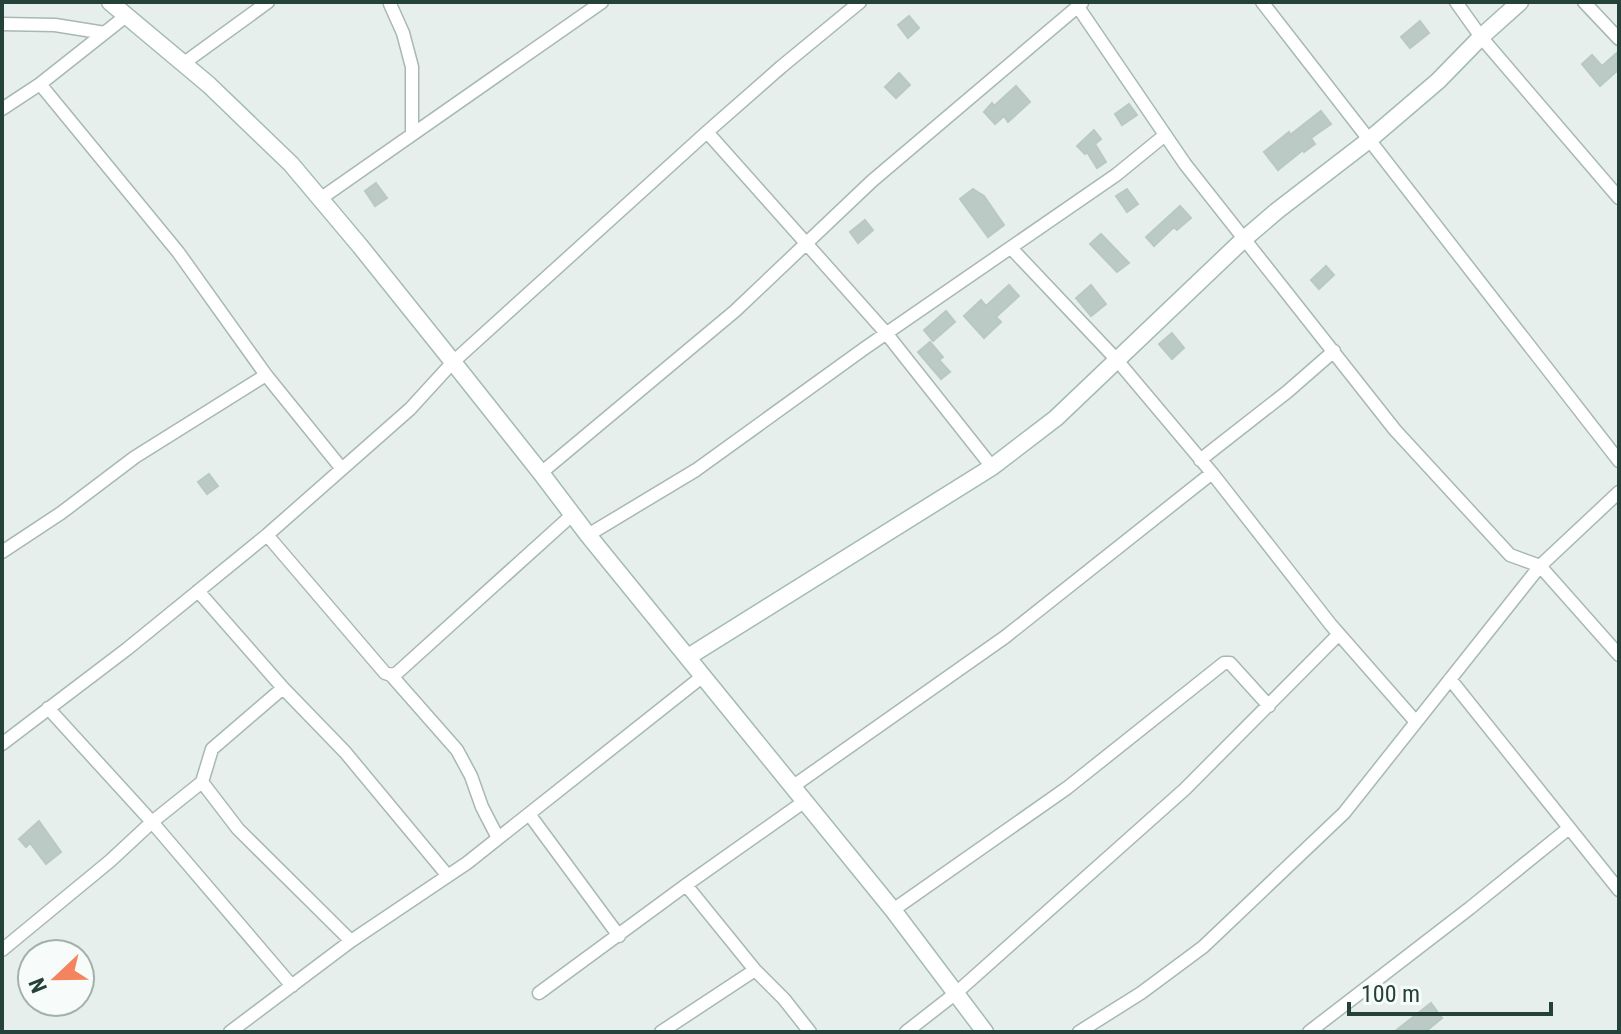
<svg xmlns="http://www.w3.org/2000/svg" width="1621" height="1034" viewBox="0 0 1621 1034" font-family="'Roboto Condensed',sans-serif">
<style>
.building{fill:#bbcac4;stroke:#b8c9c2;stroke-width:2}
.lines{fill:none;stroke-linecap:round;stroke-linejoin:round}
.street-casing{stroke:#a8b8b2;stroke-width:15}
.secondary-casing{stroke:#a4bbb3;stroke-width:19}
.street{stroke:#fff;stroke-width:12}
.secondary{stroke:#fff;stroke-width:16}
</style>
<rect width="100%" height="100%" fill="#e6efeb"/>
<path class="building" d="M909 16 919 28 908 38 898 25Z
M1420 21 1429 33 1410 48 1401 37Z
M1619 51V69L1600 86 1582 64 1592 55 1602 66Z
M899 73 910 85 896 98 885 87Z
M1016 86 1030 102 1008 122 1004 116 995 124 984 112 992 103 994 106Z
M1129 104 1137 115 1122 125 1115 114Z
M1321 111 1331 124 1311 138 1315 144 1304 152 1303 150 1278 170 1264 152 1289 132 1290 135Z
M1094 130 1101 139 1095 144 1106 162 1097 168 1087 152 1085 154 1077 146Z
M376 183 387 198 375 206 365 191Z
M973 189 984 196 1004 225 988 237 960 199Z
M1127 189 1138 204 1127 212 1116 196Z
M1180 206 1191 218 1177 230 1174 227 1154 246 1146 237Z
M865 220 873 230 858 243 850 232Z
M1101 234 1129 263 1117 272 1090 244Z
M1326 266 1334 275 1319 289 1311 280Z
M1009 285 1019 296 996 317 1001 322 984 338 964 316 981 300 986 306Z
M1091 285 1106 304 1091 316 1076 298Z
M946 311 955 322 933 341 924 330Z
M1172 333 1184 348 1172 359 1159 344Z
M930 342 943 357 939 360 950 372 941 379 918 352Z
M209 474 218 486 207 494 198 482Z
M39 821 61 852 46 864 30 843 26 847 19 839Z
M1431 1003 1442 1018 1425 1032H1394Z"/>
<g class="lines">
<g class="street-casing">
<path id="street" d="M391 2 390 4 403 33 412 67V134
M1262 2 1619 461
M1456 2 1481 37 1619 198
M1584 2 1619 39
M1078 7 1185 164 1395 430 1510 555 1540 566 1619 655
M2 24 55 25 105 33
M184 63 268 2
M40 84 178 252 266 375
M2 109 40 84 126 16
M707 132 886 333 992 467
M320 199 602 2
M1011 248 1116 359 1212 473 1331 625 1416 722
M1200 460 1287 392 1334 351
M541 473 735 311 872 181 1082 3
M267 535 385 673 391 675 457 750 471 776 482 807 498 838
M588 535 696 470 865 348 1116 175 1165 135
M2 552 61 513 135 457 266 375 342 469
M198 591 283 688 345 752 448 876
M391 675 397 673 572 515
M1450 679 1619 890
M48 708 152 822 292 986
M2 744 127 649 267 535 410 409 453 362 707 132 781 67 860 2
M202 782 212 749 283 688
M792 787 1005 637 1212 473
M529 814 619 936
M686 885 755 970 784 999 810 1032
M893 910 1067 788 1224 663H1230L1269 706
M2 950 110 861 152 822 202 782 238 829 351 941
M539 993 686 885 805 801
M230 1032 351 941 467 863 703 676
M661 1032 755 970
M906 1032 956 993 1185 789 1339 634
M1079 1032 1141 993 1203 947 1344 813 1540 566 1619 492
M1309 1032 1470 908 1569 828"/>
</g>
<g class="secondary-casing">
<path id="secondary" d="M110 2 209 85 291 164 360 246 453 362 541 473 588 535 893 910 985 1032
M688 657 992 467 1056 418 1244 239 1278 210 1369 140 1438 81 1481 37 1520 2"/>
</g>
<use href="#street" class="street"/>
<use href="#secondary" class="secondary"/>
</g>
<rect width="1621" height="1034" fill="none" stroke="#24423a" stroke-width="8"/>
<g transform="translate(56 978) rotate(248)"><circle r="38" fill="#f7fbf9" stroke="#a3b1ad" stroke-width="2"/>
<path d="M0-6L14 30L0 20L-14 30Z" fill="#f4845f"/>
<text y="-12" font-size="22" font-weight="bold" text-anchor="middle" fill="#24423a">N</text>
</g>
<path d="M1349 1002v12h202v-12" fill="none" stroke="#24423a" stroke-width="4"/>
<text x="1361" y="1002" font-size="24" fill="#24423a" stroke="#f7fbf9" stroke-width="6" paint-order="stroke">100 m</text>
</svg>
